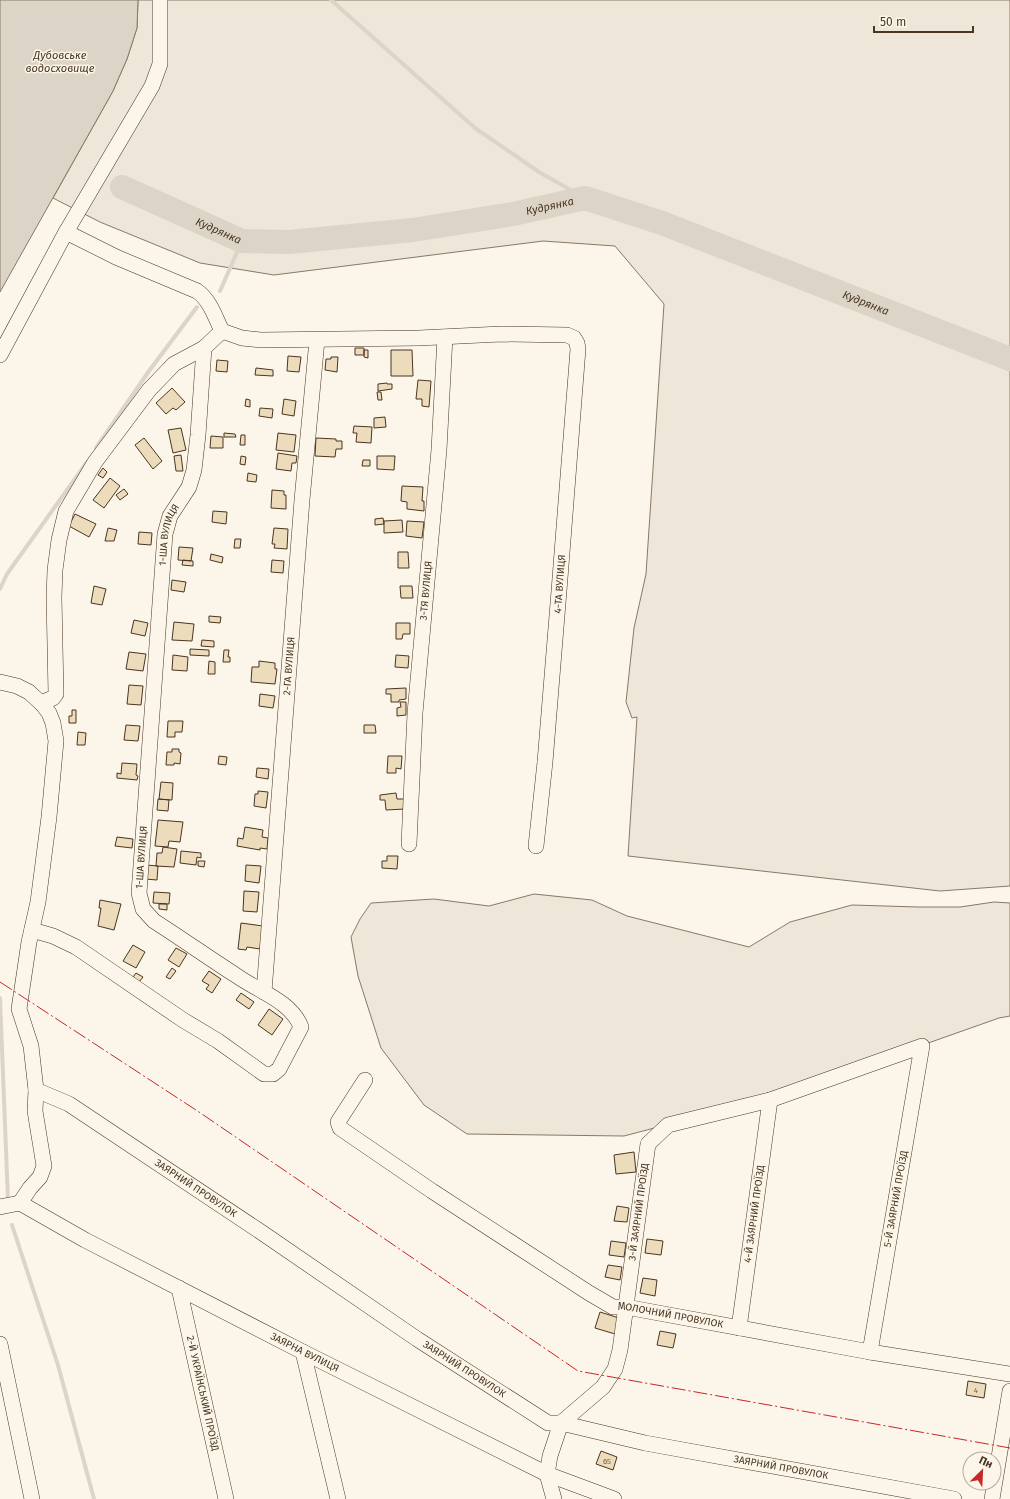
<svg xmlns="http://www.w3.org/2000/svg" width="1010" height="1499" viewBox="0 0 1010 1499" font-family="'Fira Sans',sans-serif">
<style>
.green{fill:#ede6d9;stroke:#887966}
.water{fill:#dcd4c6;stroke:#887966}
.lines{fill:none;stroke-linecap:round;stroke-linejoin:round}
.stream{stroke:#dcd4c6;stroke-width:4}
.river{stroke:#dcd4c6;stroke-width:24}
.building{fill:#ecdcbc;stroke:#4a3520}
.minor-casing{stroke:#4a3520;stroke-width:16}
.minor{stroke:#fbf6e9;stroke-width:15}
.power{stroke:#c62828;stroke-width:1;stroke-dasharray:14 3 2 3;stroke-linecap:butt}
.labels{text-anchor:middle;dominant-baseline:central;stroke-width:3;stroke-linejoin:round;paint-order:stroke}
.number-label{font-size:8px;fill:#725f47}
.street-label{font-size:10px;fill:#4a3520;stroke:#fbf6e9}
.water-label{font-size:11px;font-style:italic;fill:#4a3520;stroke:#fbf6e9}
</style>
<rect width="100%" height="100%" fill="#fbf6e9"/>
<path class="green" d="M138 0H1010V886L940 891 628 856 637 717 632 718 626 702 634 628 646 574 664 304 615 246 543 241 274 275 200 263 100 222 53 198 113 91 127 59 137 28Z
M534 894 592 900 627 916 749 947 790 922 852 905 918 907H960L994 902 1010 903V1016L999 1018 784 1094 624 1136 467 1134 424 1105 381 1048 358 976 351 937 360 919 371 903 434 899 489 906Z"/>
<path class="water" d="M0 0H138L137 28 127 59 113 91 0 292Z"/>
<g class="lines">
<path class="stream" d="M331 0 475 128 539 172 585 198
M220 291 242 241
M96 448 149 371 197 307
M0 589 7 574 87 462
M0 998 8 1201
M12 1225 58 1365 94 1499"/>
<path class="river" id="s1" d="M122 187 242 241 289 242 413 230 513 214 585 198 662 223 1010 359"/>
</g>
<path class="building" d="M355 348H364V355H355Z
M364 350H368V358L364 357Z
M391 350H412L413 376H391Z
M288 356 301 357 299 372 287 371Z
M331 357H338L337 372 325 370 326 359H331Z
M217 360 228 361 227 372 216 371Z
M256 368 273 370V376L255 375Z
M418 380 431 381 429 407 422 406V399H416Z
M387 383V384H392V389L378 391V384Z
M172 388 185 402 176 410 173 408 166 414 156 403Z
M377 392H381L382 400H378Z
M246 399 250 400V407L245 406Z
M284 399 296 401 294 416 282 414Z
M260 408 273 409 272 418 259 416Z
M385 417 386 427 374 428V418Z
M354 426 372 427 371 443 356 442 357 433H353Z
M181 428 186 450 173 453 168 430Z
M224 433 235 434 236 437H224Z
M278 433 296 435 294 452 276 450Z
M241 435H245V445H240Z
M211 436 223 437V448H210Z
M144 438 162 461 153 469 135 445Z
M316 438 336 439V441H342V449H336L335 457 315 456Z
M278 453 297 456 296 463H292L291 471 276 469Z
M181 455 183 471H176L174 456Z
M241 456 246 457 245 465 240 464Z
M377 456H395L394 470 377 469Z
M363 460H370V466H362Z
M103 468 107 472 103 478 98 475Z
M248 473 257 475 256 482 247 481Z
M110 478 120 486 104 508 93 500Z
M402 486 423 487 422 501H424V511L407 509V502L401 501Z
M124 489 128 494 120 500 116 495Z
M272 490 284 491V495H286V509L271 508Z
M213 511 227 512 226 524 212 522Z
M75 514 96 524 89 537 69 526Z
M383 518 384 524 375 525V519Z
M402 520 403 532 384 533V521Z
M407 521 424 522 422 538 406 536Z
M108 528 117 530 114 541H105Z
M274 528 288 529 287 549 274 548 275 544H272Z
M139 532 152 533 151 545 138 544Z
M235 539H241L240 548H234Z
M179 547 193 548 191 561 178 560Z
M398 552H408L409 568H398Z
M211 554 223 557 222 563 210 560Z
M183 560 193 561V566L182 565Z
M272 560 284 561 283 573 271 572Z
M172 580 186 582 184 592 171 590Z
M94 586 106 589 102 605 91 603Z
M400 586H412L413 598H401Z
M209 616 221 617 220 623 209 622Z
M134 620 148 623 145 636 131 633Z
M174 622 194 624 192 641 172 640Z
M396 623H410V634H403L402 639H396Z
M202 640 214 641V647L201 646Z
M190 649 209 650V656L190 655Z
M224 650H229L228 657H230V662H223Z
M129 652 146 654 143 671 126 669Z
M173 655 188 657 187 671 172 670Z
M396 655 409 656 408 668 395 667Z
M209 661 215 662V674H208Z
M259 661 275 663V669H277L275 684 251 682 252 667H259Z
M129 685 143 686 141 705 127 704Z
M406 688V699L399 700V702H391V694H386V689Z
M260 694 275 696 273 708 259 706Z
M400 702H406V715L397 716V708L401 707Z
M72 710H76V723H69V716H72Z
M168 721H183L182 732H175V737H167Z
M126 725 140 726 138 741 124 740Z
M364 725H375L376 733H364Z
M78 732 86 733 85 745H77Z
M172 749H179V752L181 753 180 764 174 763V765H166L167 752H172Z
M219 756 227 757 226 765 218 764Z
M388 756H402L401 769 396 768V773H387Z
M122 763 137 764 136 775 138 776 137 780 117 778V773L121 774Z
M257 768 269 769 268 779 256 777Z
M161 782 173 783 172 800 159 799Z
M258 791 268 792 266 808 254 806 255 794H258Z
M396 793 397 799H404L405 809 386 810 385 800H380V795Z
M158 799 169 800 168 811 157 810Z
M158 820 183 822 180 842 169 841 168 847 155 846Z
M245 827 263 830 262 837 268 838 267 849 260 848V850L237 846 238 838 243 839Z
M117 837 133 839 132 848 115 846Z
M163 847 177 849 174 867 156 866 157 853H162Z
M181 851 201 853V858L197 857 196 865 180 863Z
M387 856H398L397 869 382 868V861H387Z
M198 861H205L204 867 198 866Z
M146 865 158 866 157 880 145 879Z
M246 865 261 866 259 883 245 881Z
M244 891 259 892 257 912 243 911Z
M154 892 170 893 169 904 153 903Z
M100 900 121 904 114 930 98 926 101 908H99Z
M159 904H167V910L159 909Z
M241 923 263 926 260 949 247 947 246 950 238 949Z
M133 945 145 952 136 968 123 961Z
M176 948 187 954 179 967 168 960Z
M172 968 176 971 170 979 166 977Z
M209 971 221 979 212 993 206 989 209 985 202 981Z
M136 973 143 977 139 982 133 977Z
M241 993 254 1002 249 1009 236 1000Z
M269 1009 283 1019 272 1035 258 1025Z
M634 1152 636 1172 616 1174 614 1155Z
M617 1206 629 1208 627 1222 614 1221Z
M647 1239 663 1241 661 1255 645 1253Z
M611 1241 626 1243 624 1257 609 1255Z
M608 1265 622 1267 620 1280 605 1277Z
M643 1278 657 1280 655 1296 640 1293Z
M600 1312 619 1318 615 1334 595 1328Z
M660 1331 676 1334 673 1348 657 1345Z
M968 1381 986 1384 984 1398 966 1395Z
M601 1451 617 1457 613 1470 596 1464Z"/>
<g class="lines">
<g class="minor-casing">
<g id="minor">
<path d="M66 232 116 257 197 291C210 300 215 317 222 331L242 338 261 340 419 338 501 334 567 335 574 338 577 343 578 349 559 591 545 762 536 846"/>
<path d="M0 355 66 232 152 86 160 64V0"/>
<path d="M0 682 17 686 29 692 43 705 49 713 53 723 56 741 49 817 38 902 29 942 19 1009 31 1046 36 1090 35 1111 44 1166 40 1177 30 1188 20 1203"/>
<path d="M41 703 53 698 56 694 54 597 55 570 59 540 66 511 95 462 149 390 174 364 204 348"/>
<path id="s2" d="M409 844 415 713 439 450 445 337"/>
<path id="s3" d="M32 930 53 936 76 947 183 1020 218 1041 264 1074H273L279 1069 301 1027C291 1001 258 991 237 976 209 958 182 939 154 921L143 909 139 893 165 534 170 516 189 487 194 470 198 435 204 348 222 331"/>
<path id="s4" d="M264 992 302 500 317 340"/>
<path id="s5" d="M365 1080 338 1122 340 1128 432 1191 589 1293 613 1307H626L870 1352 1010 1374"/>
<path id="s6" d="M36 1090 69 1104 261 1232 417 1339 548 1423H561L645 1443 954 1499"/>
<path id="s7" d="M0 1207 20 1203 85 1240 303 1352 547 1474 614 1499"/>
<path id="s8" d="M179 1288 226 1499"/>
<path id="s9" d="M739 1328 770 1100"/>
<path d="M0 1344 32 1499"/>
<path d="M303 1352 338 1499"/>
<path id="s10" d="M554 1499 547 1474 550 1456 561 1423 603 1387 615 1369 620 1350 648 1144 668 1125 770 1100 922 1046 870 1352"/>
<path d="M992 1499 1010 1391"/>
</g>
</g>
<use href="#minor" class="minor"/>
<path class="power" d="M0 982 199 1112 578 1371 1010 1448"/>
</g>
<g class="labels">
<g class="number-label">
<text x="976" y="1390">4</text>
<text x="607" y="1461">65</text>
</g>
<g class="street-label">
<text stroke="none"><textPath href="#s3" startOffset="914">1-ША ВУЛИЦЯ</textPath></text>
<text transform="translate(560 584) rotate(-86)">4-ТА ВУЛИЦЯ</text>
<text stroke="none"><textPath href="#s2" startOffset="254">3-ТЯ ВУЛИЦЯ</textPath></text>
<text stroke="none"><textPath href="#s4" startOffset="327">2-ГА ВУЛИЦЯ</textPath></text>
<text stroke="none"><textPath href="#s3" startOffset="590">1-ША ВУЛИЦЯ</textPath></text>
<text stroke="none"><textPath href="#s6" startOffset="188">ЗАЯРНИЙ ПРОВУЛОК</textPath></text>
<text transform="translate(896 1199) rotate(-80)">5-Й ЗАЯРНИЙ ПРОЇЗД</text>
<text stroke="none"><textPath href="#s10" startOffset="315">3-Й ЗАЯРНИЙ ПРОЇЗД</textPath></text>
<text stroke="none"><textPath href="#s9" startOffset="115">4-Й ЗАЯРНИЙ ПРОЇЗД</textPath></text>
<text stroke="none"><textPath href="#s5" startOffset="441">МОЛОЧНИЙ ПРОВУЛОК</textPath></text>
<text stroke="none"><textPath href="#s7" startOffset="342">ЗАЯРНА ВУЛИЦЯ</textPath></text>
<text stroke="none"><textPath href="#s6" startOffset="512">ЗАЯРНИЙ ПРОВУЛОК</textPath></text>
<text stroke="none"><textPath href="#s8" startOffset="108">2-Й УКРАЇНСЬКИЙ ПРОЇЗД</textPath></text>
<text stroke="none"><textPath href="#s6" startOffset="849">ЗАЯРНИЙ ПРОВУЛОК</textPath></text>
</g>
<g class="water-label">
<text x="60" y="55">Дубовське<tspan x="60" dy="13">водосховище</tspan></text>
<text stroke="none"><textPath href="#s1" startOffset="442">Кудрянка</textPath></text>
<text stroke="none"><textPath href="#s1" startOffset="106">Кудрянка</textPath></text>
<text stroke="none"><textPath href="#s1" startOffset="778">Кудрянка</textPath></text>
</g>
</g>
<g transform="translate(982 1471) rotate(24)"><circle r="19" fill="#fbf6e9" stroke="#b4a999"/>
<path d="M0-3L7 15L0 10L-7 15Z" fill="#c62828"/>
<text y="-6" font-size="11" font-weight="bold" text-anchor="middle" fill="#4a3520">Пн</text>
</g>
<path d="M874 26v6h99v-6" fill="none" stroke="#4a3520" stroke-width="2"/>
<text x="880" y="26" font-size="12" fill="#4a3520" stroke="#fbf6e9" stroke-width="3" paint-order="stroke">50 m</text>
</svg>
